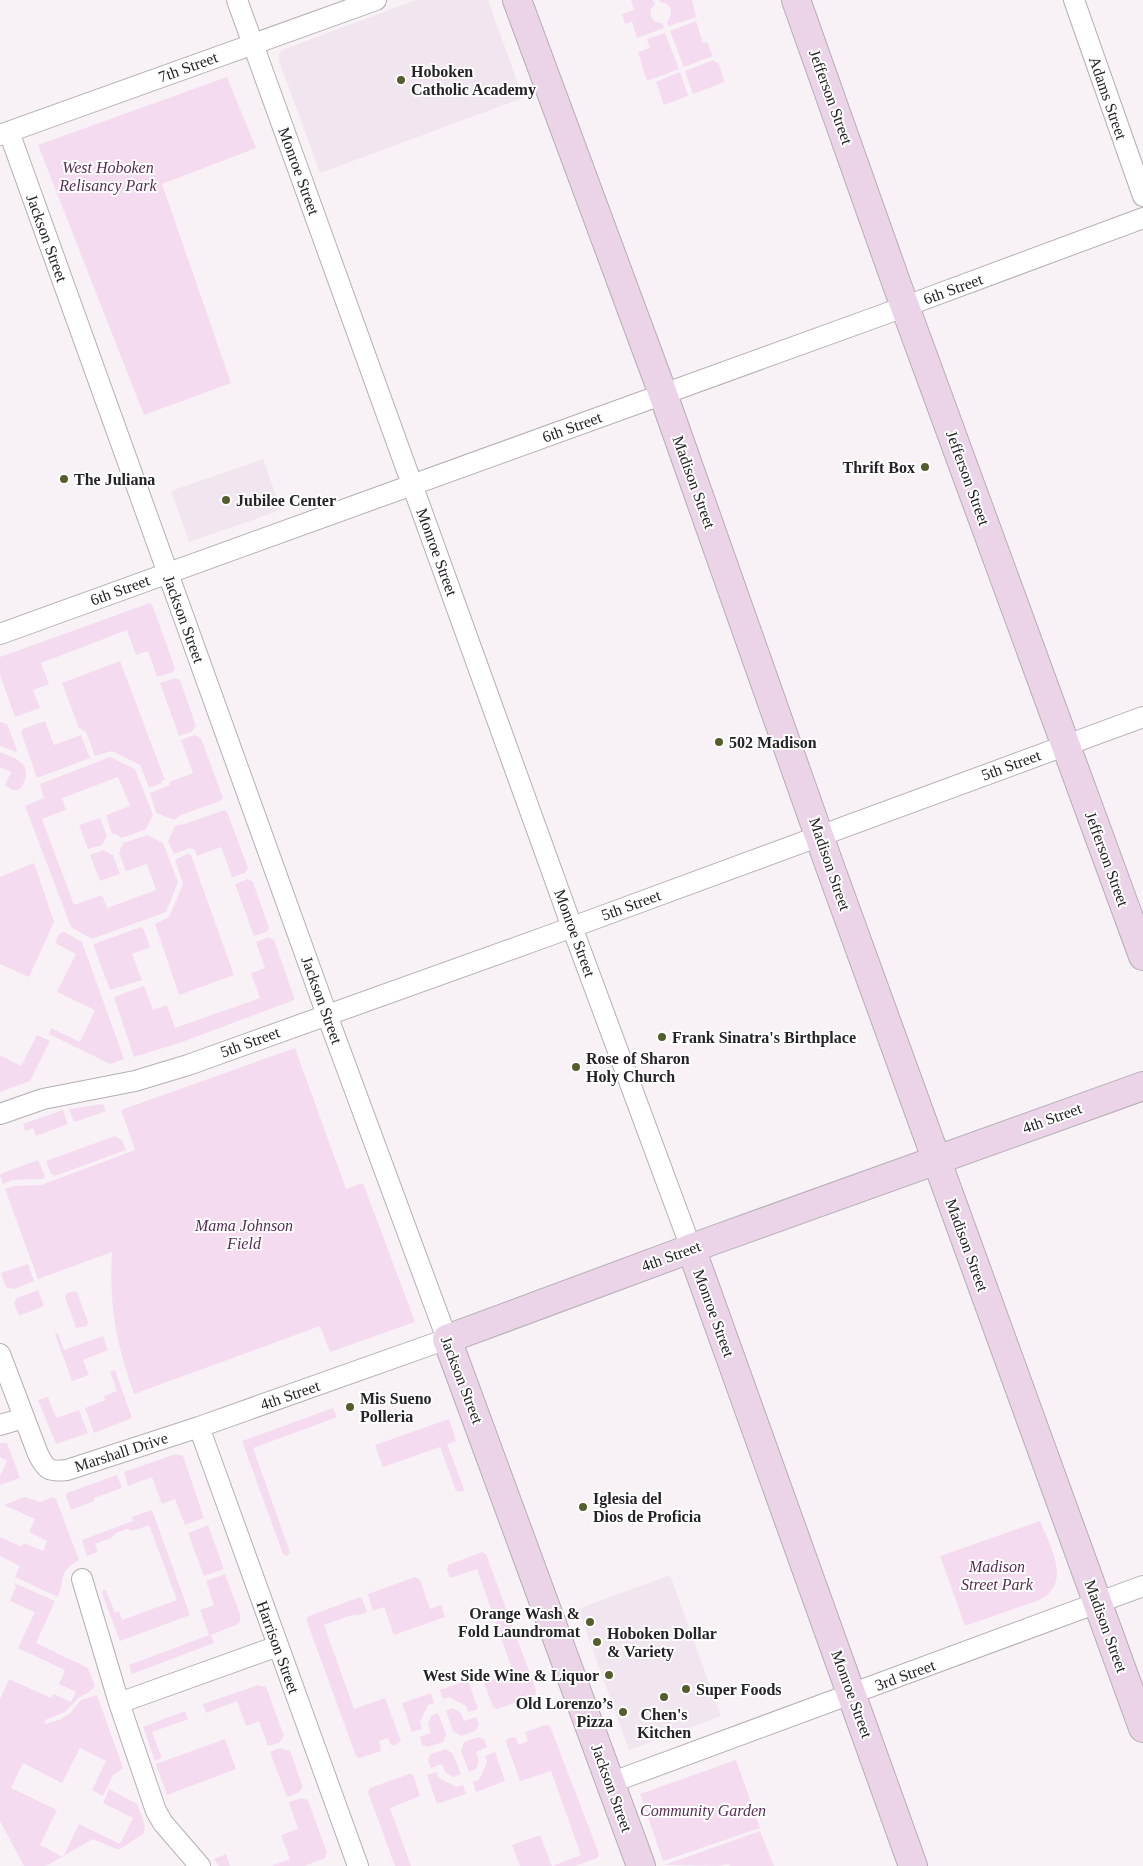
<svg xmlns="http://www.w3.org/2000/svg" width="1143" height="1866" viewBox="0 0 1143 1866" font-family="'Times New Roman',serif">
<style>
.built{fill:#f1e5ef}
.green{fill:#f4dbf0}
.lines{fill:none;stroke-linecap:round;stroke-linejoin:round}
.street-casing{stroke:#b4afb4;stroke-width:22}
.secondary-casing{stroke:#b4afb4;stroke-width:30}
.street{stroke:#fff;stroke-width:20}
.secondary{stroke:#ebd3e8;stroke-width:28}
.poi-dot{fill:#545d2c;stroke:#fff;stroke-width:2}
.labels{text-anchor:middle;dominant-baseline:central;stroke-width:4;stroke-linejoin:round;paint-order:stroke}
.street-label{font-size:16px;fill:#252325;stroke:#fff}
.poi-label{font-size:16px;font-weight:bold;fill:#252325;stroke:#fff;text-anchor:start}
.park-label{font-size:16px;font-style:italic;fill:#592d54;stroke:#fff}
</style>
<rect width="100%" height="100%" fill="#f8f2f7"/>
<path class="built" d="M416 0H488L523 98 320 173 279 61V54L282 50Z
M263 459 281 510 189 542 171 491Z
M670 1575 721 1716 629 1750 578 1609Z"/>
<path class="green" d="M631 0H653L655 4 651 9C649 17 653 23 662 23L664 28 637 38 632 22 625 24 622 14 634 10Z
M659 0H692L696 17 669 26 667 22C674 13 672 3 660 2Z
M696 21 703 43 707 42 713 56 684 67 670 31Z
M665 33 679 69 647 81 638 52 650 48 647 39Z
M714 60 715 63 718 62 725 82 693 94 685 71Z
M680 72 688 96 664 105 656 82Z
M227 77 256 148 162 184 231 383 144 415 38 145Z
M150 603 153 607 175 668 173 672 157 677 148 651 136 655 127 630 41 663 49 684 33 690 40 708 15 717 0 675V657Z
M120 661 165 780 161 781 162 783 149 788 140 765 112 751 95 756 86 732 79 728 62 683Z
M175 678 180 680 196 726 191 732 179 736 160 683Z
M45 721 54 745 81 735 90 758 37 778 21 732 23 729Z
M0 722 7 724 17 750 16 752 0 746Z
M195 735 201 738 223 798 220 801 181 815 174 820 156 813 150 793 170 785 169 782 193 773 181 740Z
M0 752C6 755 14 757 19 761 30 768 27 783 18 790H13L5 785 11 772 0 767Z
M110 757 135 769 153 815 145 830 121 838 116 834H112L106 815 130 806 118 777 62 798 66 810 42 819 74 905 102 895 107 908 156 890 147 864 126 871 119 853 123 843 147 835 163 843 178 882 166 912 92 939 71 927 25 806 44 798 40 784Z
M225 810 228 814 248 868 245 873 232 877 221 847 197 856 195 850 190 848 174 854 168 841 175 826 184 824Z
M100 818 107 836 102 845 88 849 79 825Z
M104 850 110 854 113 855 120 874 100 881 90 855Z
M187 854H190L192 858 234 975 179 995 155 924 169 917 183 884 175 860Z
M34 863 54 922 29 977 0 964V877Z
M248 879 253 882 269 928 267 932 254 936 235 884Z
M141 927 144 930 150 947 132 954 142 980 110 990 94 947V944Z
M64 932 82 942 124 1059 110 1064 49 1034 51 1028 80 1042 95 1010 57 992 76 954 55 943 59 934Z
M269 937 274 940 294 997V1000L182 1042 134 1057 114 997 144 986 153 1010 167 1005 175 1028 260 998 251 973 265 968 256 942Z
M37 1035 50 1041 30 1081 0 1092V1055L21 1066Z
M295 1048 346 1189 363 1183 415 1322 330 1352 320 1326 134 1394C116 1341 109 1308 112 1252L38 1279 5 1189 13 1186 41 1185 135 1150 121 1110Z
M103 1104 106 1111 74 1122 69 1109Z
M63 1110 68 1124 36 1136 33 1128 25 1131 23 1124Z
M115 1136 122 1140 126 1150 55 1176 51 1174 46 1161Z
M38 1160 45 1176 43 1179 12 1180 3 1184 0 1174Z
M28 1264 34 1281 14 1289 6 1287 1 1273Z
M38 1290 44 1306 19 1316 14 1303 17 1298Z
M75 1291 77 1292 88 1322 87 1326 76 1328 65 1297 67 1293Z
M58 1333 64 1350 103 1336 108 1350 83 1360 89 1375 72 1381 55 1334Z
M115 1370 132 1418 94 1433 85 1408 105 1400 104 1396 117 1391 110 1372Z
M48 1397 56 1418 79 1410 88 1433 56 1444 38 1400Z
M333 1408 337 1417 253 1448 290 1552 287 1556 283 1554 242 1441Z
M449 1419 456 1441 447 1444 464 1489 462 1492 456 1491 440 1447 383 1467 375 1445Z
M0 1443H7L20 1478 0 1485V1476L7 1461 0 1457Z
M176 1454 183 1456 204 1518 185 1525 175 1499 162 1504 152 1477 128 1486 124 1472Z
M117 1475 122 1488 94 1498V1501L71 1510 66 1496 67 1493Z
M24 1497 40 1502 53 1497 56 1499 79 1560C57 1572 66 1578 58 1597L15 1577 20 1566 0 1556V1537L22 1547 24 1543 43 1551 47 1541 29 1532 35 1519 4 1505Z
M152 1510 190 1615 120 1641 102 1593 103 1590H106L115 1613 119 1611 122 1620 177 1600 149 1525 133 1531 127 1529 116 1533 111 1538 95 1544 98 1552 87 1556 82 1540 133 1521 132 1517Z
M1040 1521C1050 1546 1073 1584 1039 1600L965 1626 940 1556Z
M208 1525 224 1569 204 1576 188 1533Z
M482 1552 486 1554 536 1690 535 1695 497 1709 493 1707 484 1683 513 1672 477 1569 450 1578 447 1570 448 1565Z
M225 1574 240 1614V1622L236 1625 211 1635 214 1643 132 1674 129 1665 209 1635 200 1610 214 1605 206 1581Z
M415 1577 420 1580 430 1609 441 1605 445 1617 394 1635 384 1607 373 1611 368 1594Z
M14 1583 55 1601 36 1643 88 1668 95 1686 91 1691 78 1698 65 1712 45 1720V1724L59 1720 69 1714 81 1700 97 1695 123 1768 113 1775 103 1796 92 1790 106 1761 80 1748 62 1783 23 1763 11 1788 57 1810 40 1845 63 1857 79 1824 120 1844 133 1818 103 1803 109 1789 137 1804C140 1813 148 1825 143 1834L120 1849H116L93 1839 46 1866H24L0 1821V1699L9 1679 51 1698 54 1694 71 1702 76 1692 59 1684 65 1670 18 1648 35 1612 10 1601 16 1587Z
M360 1597 362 1599 367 1612 356 1616 355 1614 324 1625 354 1709 385 1698 401 1741 394 1746 390 1744 388 1738 379 1741 381 1751 359 1758 356 1756 306 1619 309 1616Z
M468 1680 478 1709 468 1712 466 1706 449 1697 443 1699 440 1690Z
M258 1685 266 1687 284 1736 279 1743 268 1746 259 1721 246 1726 237 1701 206 1713 203 1704Z
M431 1693 434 1703 428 1705 420 1722 422 1729 412 1732 402 1703Z
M453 1708 461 1713 464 1721 476 1717 479 1725 475 1731 461 1736 453 1731 446 1711Z
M185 1711 188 1719 152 1732 162 1758 155 1761 143 1727Z
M438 1713 446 1734 443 1742 428 1747 422 1745 420 1737 431 1733 428 1725 431 1716Z
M546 1725 550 1726 599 1854 597 1858 575 1866H520L512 1845 540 1835 552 1866 581 1855 551 1771 520 1781 506 1742 507 1739 513 1737 516 1738 519 1745 528 1741 525 1732Z
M478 1737 484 1739 487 1747 476 1752 479 1760 476 1769 469 1772 461 1751 464 1742Z
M225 1739 236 1769 167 1795 156 1764Z
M281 1748 290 1751 303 1787 298 1793 287 1797 270 1752Z
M446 1749 453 1754 461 1774 453 1777 445 1772 442 1764 431 1768 428 1760 431 1754Z
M495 1752 505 1781 476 1792 473 1782 479 1780 487 1762 485 1756Z
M736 1760 760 1828 663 1861 640 1794Z
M437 1772 439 1778 457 1787 463 1785 466 1794 437 1804 427 1775Z
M409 1774 413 1775 420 1796 390 1808 411 1866H395L368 1792 370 1788Z
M301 1798 308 1800 327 1853 325 1858 304 1866H271L290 1859 281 1835 298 1829 289 1802Z
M760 1831 774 1866H731L727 1864 719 1866 664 1865Z
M226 1854 230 1866H219L214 1859Z"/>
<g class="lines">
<g class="street-casing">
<path id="street" d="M237 0 572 927 691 1248
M1074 0 1143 196
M0 135 376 0
M0 634 882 315 1143 218
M0 1114 43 1099 135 1081 188 1065 548 936 1143 717
M0 1354 38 1454C46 1470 49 1472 67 1470L199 1427 447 1339 327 1015 9 132
M0 1425 24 1418
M199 1427 358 1866
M82 1579 119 1703 278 1646
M119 1703 156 1811 163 1823 200 1866
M610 1783 1143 1586"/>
</g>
<g class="secondary-casing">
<path id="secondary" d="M517 0 663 394 829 864 1143 1728
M796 0 897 285 1143 956
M691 1248 913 1866
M641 1866 447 1339 714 1240 1143 1086"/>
</g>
<use href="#street" class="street"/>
<use href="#secondary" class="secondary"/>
</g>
<g class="poi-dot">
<circle cx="401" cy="80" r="5"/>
<circle cx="925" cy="467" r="5"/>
<circle cx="64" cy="479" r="5"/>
<circle cx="226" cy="500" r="5"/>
<circle cx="719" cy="742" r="5"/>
<circle cx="662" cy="1037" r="5"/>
<circle cx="576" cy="1067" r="5"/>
<circle cx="350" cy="1407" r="5"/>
<circle cx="583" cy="1507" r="5"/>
<circle cx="590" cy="1622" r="5"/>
<circle cx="597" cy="1642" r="5"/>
<circle cx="609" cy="1675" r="5"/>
<circle cx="686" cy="1689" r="5"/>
<circle cx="664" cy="1697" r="5"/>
<circle cx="623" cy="1712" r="5"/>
</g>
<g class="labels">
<g class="street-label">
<text transform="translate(188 67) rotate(-20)">7th Street</text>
<text transform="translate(831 97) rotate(70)">Jefferson Street</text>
<text transform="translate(1108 98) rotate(71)">Adams Street</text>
<text transform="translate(299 171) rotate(70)">Monroe Street</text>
<text transform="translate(47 238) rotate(70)">Jackson Street</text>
<text transform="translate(953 289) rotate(-20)">6th Street</text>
<text transform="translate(572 427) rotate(-20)">6th Street</text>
<text transform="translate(968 478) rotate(70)">Jefferson Street</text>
<text transform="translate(694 482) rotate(70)">Madison Street</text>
<text transform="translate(437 552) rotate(70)">Monroe Street</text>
<text transform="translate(120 590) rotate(-20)">6th Street</text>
<text transform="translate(184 619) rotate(70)">Jackson Street</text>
<text transform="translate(1011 765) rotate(-20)">5th Street</text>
<text transform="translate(1107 859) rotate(70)">Jefferson Street</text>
<text transform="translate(830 864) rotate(71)">Madison Street</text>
<text transform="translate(631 905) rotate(-20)">5th Street</text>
<text transform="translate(575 933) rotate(70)">Monroe Street</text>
<text transform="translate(322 1000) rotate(70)">Jackson Street</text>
<text transform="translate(250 1042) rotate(-20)">5th Street</text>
<text transform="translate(1052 1118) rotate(-20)">4th Street</text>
<text transform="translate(967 1245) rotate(70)">Madison Street</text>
<text transform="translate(671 1256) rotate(-20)">4th Street</text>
<text transform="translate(714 1313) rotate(70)">Monroe Street</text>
<text transform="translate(462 1380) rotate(69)">Jackson Street</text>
<text transform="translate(290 1395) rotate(-19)">4th Street</text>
<text transform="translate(121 1452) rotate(-18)">Marshall Drive</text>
<text transform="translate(1106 1626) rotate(70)">Madison Street</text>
<text transform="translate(278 1647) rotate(70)">Harrison Street</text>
<text transform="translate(905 1675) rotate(-20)">3rd Street</text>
<text transform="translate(852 1694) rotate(70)">Monroe Street</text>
<text transform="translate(612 1788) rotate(70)">Jackson Street</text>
</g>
<g class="poi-label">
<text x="411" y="71">Hoboken<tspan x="411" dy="18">Catholic Academy</tspan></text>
<text x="915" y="467" text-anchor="end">Thrift Box</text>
<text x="74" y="479">The Juliana</text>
<text x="236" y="500">Jubilee Center</text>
<text x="729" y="742">502 Madison</text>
<text x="672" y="1037">Frank Sinatra's Birthplace</text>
<text x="586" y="1058">Rose of Sharon<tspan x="586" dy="18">Holy Church</tspan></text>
<text x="360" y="1398">Mis Sueno<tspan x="360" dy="18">Polleria</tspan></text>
<text x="593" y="1498">Iglesia del<tspan x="593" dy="18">Dios de Proficia</tspan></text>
<text x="580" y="1613" text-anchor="end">Orange Wash &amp;<tspan x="580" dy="18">Fold Laundromat</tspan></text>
<text x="607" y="1633">Hoboken Dollar<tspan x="607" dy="18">&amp; Variety</tspan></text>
<text x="599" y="1675" text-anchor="end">West Side Wine &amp; Liquor</text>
<text x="696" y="1689">Super Foods</text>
<text x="613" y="1703" text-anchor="end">Old Lorenzo’s<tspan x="613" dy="18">Pizza</tspan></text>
<text x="664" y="1714" text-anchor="middle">Chen's<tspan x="664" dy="18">Kitchen</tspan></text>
</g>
<g class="park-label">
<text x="108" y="167">West Hoboken<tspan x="108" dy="18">Relisancy Park</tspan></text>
<text x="244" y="1225">Mama Johnson<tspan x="244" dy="18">Field</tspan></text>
<text x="997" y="1566">Madison<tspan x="997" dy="18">Street Park</tspan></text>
<text x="703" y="1810">Community Garden</text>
</g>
</g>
</svg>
